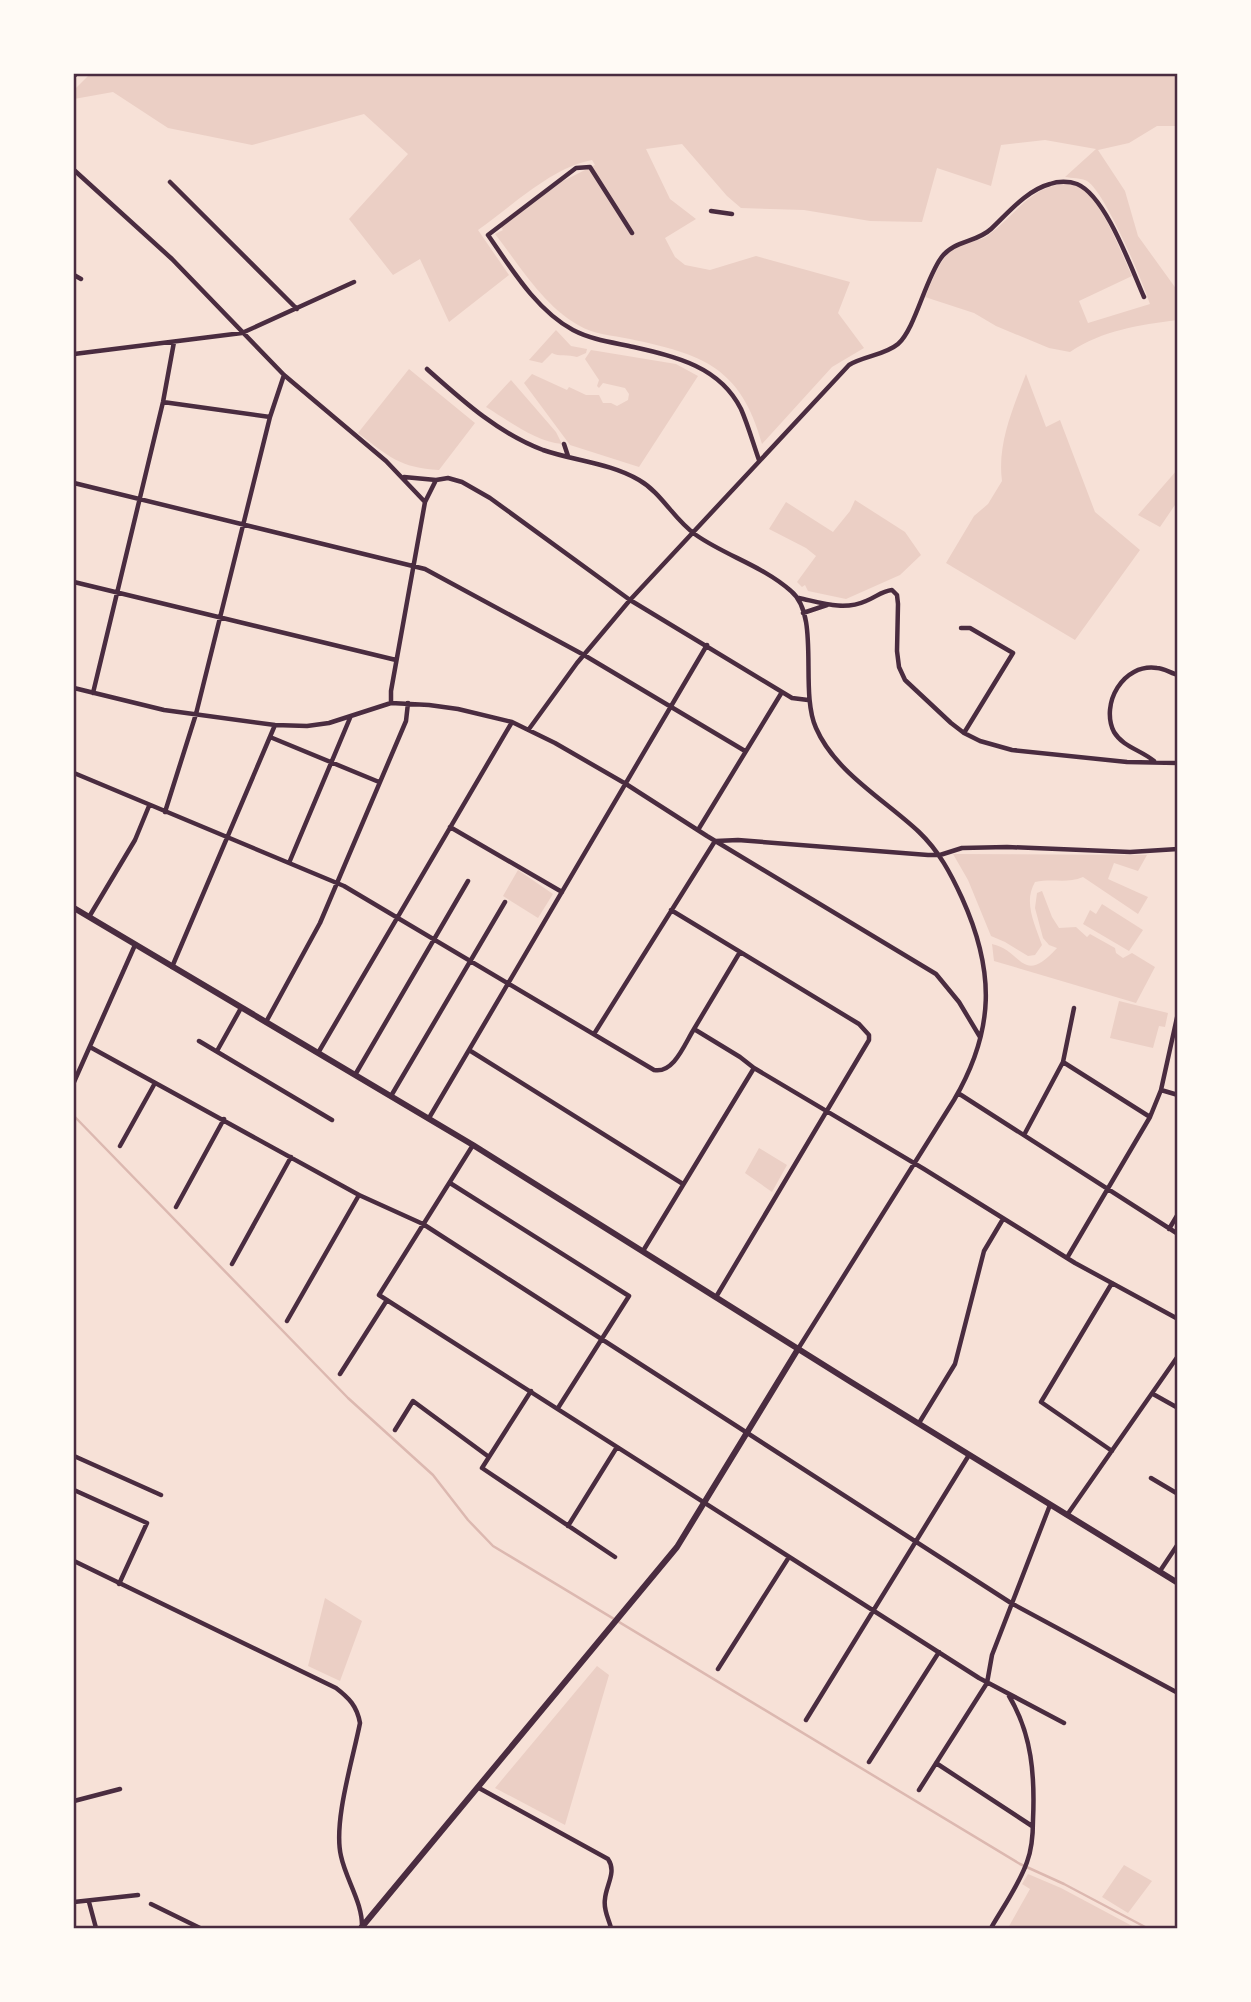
<svg xmlns="http://www.w3.org/2000/svg" width="1251" height="2002" viewBox="0 0 1251 2002" font-family="'Roboto Serif',serif">
<style>
.green{fill:#ebcfc5}
.lines{fill:none;stroke-linecap:round;stroke-linejoin:round}
.stream{stroke:#dcb8b0;stroke-width:2.5}
.minor{stroke:#4a2c40;stroke-width:4.5}
.tertiary{stroke:#4a2c40;stroke-width:6}
.neatline{fill:none;stroke:#4a2c40;stroke-width:2.5}
</style>
<rect width="100%" height="100%" fill="#f7e1d7"/>
<path class="green" d="M90 74H1177V126H1157L1129 143 1098 150 1125 191 1138 236 1177 290V320C1139 325 1103 330 1070 352L1049 348 996 326 974 313 925 297C932 282 940 256 956 247 967 241 981 242 991 233 1008 220 1021 202 1040 191 1050 186 1065 181 1077 186 1101 196 1121 253 1132 276L1079 301 1088 323 1150 304C1143 282 1104 190 1087 181 1082 178 1071 178 1065 177L1096 149 1045 140 1001 145 991 186 937 168 922 222 870 221 804 210 741 208 727 196 682 144 646 149 670 199 696 219 665 238 675 257 685 265 710 270 756 256 850 282 838 313 864 348 832 367 762 444C741 367 702 354 630 339 612 335 594 335 578 325 543 305 520 266 495 234L503 230 501 227 559 183 595 165 592 160C552 167 511 207 478 230L509 275 449 322 420 259 393 275 349 219 408 154 364 114 252 145 168 128 113 92 74 99V90Z
M556 330 571 346 587 349 586 353 577 357C568 354 559 357 552 353L542 363 529 360Z
M591 350 676 364 698 376 639 467 570 445 524 383 532 374 567 390 569 387 586 395H599L603 403H611L617 406 628 400 629 394 625 388 603 383 599 388 597 386 599 380 585 359Z
M409 369 475 423 439 470C400 468 388 456 358 433Z
M1026 374 1046 427 1060 420 1095 512 1140 550 1075 640 946 563 974 516 988 504 1002 481C997 444 1013 408 1026 374Z
M511 380 556 432 562 444C536 442 509 421 486 407Z
M1177 470V502L1160 527 1138 515Z
M855 500 905 532 921 555 900 575 846 599 808 591 805 585 802 587 797 582 816 556 806 548 769 529 786 502 833 532 850 511Z
M953 854 1147 855 1138 871 1114 863 1108 879 1148 897 1138 914 1083 877C1066 884 1053 878 1035 882 1023 902 1035 925 1042 945L1035 955 1028 956 1005 942 991 936 968 880Z
M518 870 553 894 538 918 503 896Z
M1042 891 1052 917 1059 928 1076 927 1087 937 1090 934 1115 948 1116 953 1123 958 1132 953 1155 967 1136 1003 994 961 992 944C1022 950 1022 987 1057 948L1049 945 1043 938 1035 908 1037 893Z
M1102 904 1143 930 1129 951 1083 924 1090 910 1096 914Z
M1119 1001 1168 1013 1165 1027 1159 1026 1153 1048 1110 1038Z
M759 1148 787 1165 772 1192 745 1173Z
M325 1598 362 1621 340 1681 308 1666Z
M597 1666 609 1675 565 1825 495 1788Z
M1124 1865 1152 1881 1128 1913 1102 1897Z
M1028 1874 1061 1888 1136 1928H1008L1030 1889 1022 1884Z"/>
<g class="lines">
<path class="stream" d="M74 1116 348 1398 433 1475 468 1520 493 1546 1020 1864 1064 1884 1147 1928"/>
<path class="minor" d="M74 170 172 259 284 375 386 461 425 502
M170 182 297 309
M711 211 732 214
M632 233 590 167 576 168 488 235C511 268 536 310 573 330 590 339 610 342 629 346 673 356 719 365 741 409 748 425 753 443 759 460
M74 275 81 279
M74 354 242 333 354 282
M427 369C463 401 498 433 543 450 575 461 610 463 639 480 662 493 674 520 696 535 726 556 763 566 791 591 821 616 799 690 816 728 835 772 885 800 919 832 939 851 951 874 962 898 995 971 995 1030 954 1100L798 1349
M163 402 270 417
M564 444 568 456
M404 477 436 480
M74 483 425 569 584 655 745 751
M74 582 396 660
M799 598C822 603 844 611 866 601 876 597 882 591 892 590L897 595 898 604 897 651 899 667 905 680 951 723 964 733 980 741 1012 750 1127 762 1178 763
M803 613 827 605
M961 628H970L1013 653 964 733
M74 688 164 710 275 725 307 726 329 723 391 703 429 705 458 709 512 722 555 743 626 784 707 836 936 974 959 1002 980 1037
M93 693 163 402 174 342
M391 703V691L425 502 436 480 448 478 462 482 490 498 630 600 792 698 808 700
M529 729 577 663 630 600 849 365C864 356 885 355 898 344 915 329 925 280 941 258 954 240 976 243 991 229 1008 213 1027 190 1050 184 1058 181 1069 181 1077 184 1106 196 1131 268 1144 297
M270 737 379 782
M1154 761C1141 750 1123 747 1114 732 1100 704 1123 663 1157 668 1163 668 1171 673 1178 675
M74 773 344 886 654 1070C674 1074 685 1043 694 1029L740 1057 754 1068 924 1169 1075 1263 1178 1319
M165 812 196 714 270 417 284 375
M450 827 562 892
M698 830 782 692
M716 841 738 840 928 855H940L962 848 1007 847 1130 852 1178 849
M289 863 350 718
M671 910 859 1024 869 1035V1040L716 1297
M89 917 135 840 149 806
M172 967 275 725
M266 1022 320 923 406 721 408 703
M694 1029 740 952
M594 1034 715 841
M199 1041 332 1120
M90 1047 359 1195 423 1224 1011 1603 1178 1693
M469 1050 683 1184
M217 1051 241 1008
M318 1053 512 722
M1063 1062 1150 1117
M355 1075 468 881
M74 1082 135 945
M1161 1090 1178 1095
M958 1093 1178 1234
M391 1096 505 902
M429 1118 707 645
M1024 1135 1063 1062 1074 1008
M473 1145 379 1295 979 1678 1064 1723
M120 1146 155 1083
M450 1183 629 1296 558 1408
M176 1207 224 1119
M1169 1229 1178 1214
M643 1251 754 1068
M1067 1258 1150 1117 1161 1090 1178 1013
M232 1264 291 1157
M1112 1283 1041 1402 1112 1451
M287 1321 359 1195
M340 1374 387 1300
M531 1391 482 1468 615 1557
M1153 1394 1178 1408
M919 1423 955 1364 984 1251 1003 1219
M395 1430 413 1401 489 1457
M74 1456 161 1495
M1151 1478 1178 1494
M74 1490 147 1523 119 1584
M1067 1515 1178 1356
M568 1526 617 1447
M74 1561 336 1688C349 1698 357 1706 360 1723 353 1759 333 1822 341 1856 346 1880 363 1903 362 1928
M1160 1571 1178 1544
M718 1669 789 1557
M806 1720 969 1455
M869 1762 939 1652
M936 1763 1032 1826
M479 1788 608 1859C617 1872 606 1885 605 1899 603 1910 609 1919 611 1928
M919 1790 987 1683 992 1655 1050 1505
M74 1801 120 1789
M74 1902 138 1895
M89 1902 96 1928
M151 1904 200 1928
M991 1928C1003 1907 1019 1885 1027 1862 1032 1849 1033 1834 1033 1820 1035 1776 1032 1734 1009 1696"/>
<path class="tertiary" d="M74 75 75 74
M74 908 473 1145 851 1382 1178 1583
M361 1928 677 1547 798 1349"/>
</g>
<rect width="1251" height="2002" fill="none" stroke="#fffaf5" stroke-width="150"/>
<rect x="75" y="75" width="1101" height="1852" class="neatline"/>
</svg>
